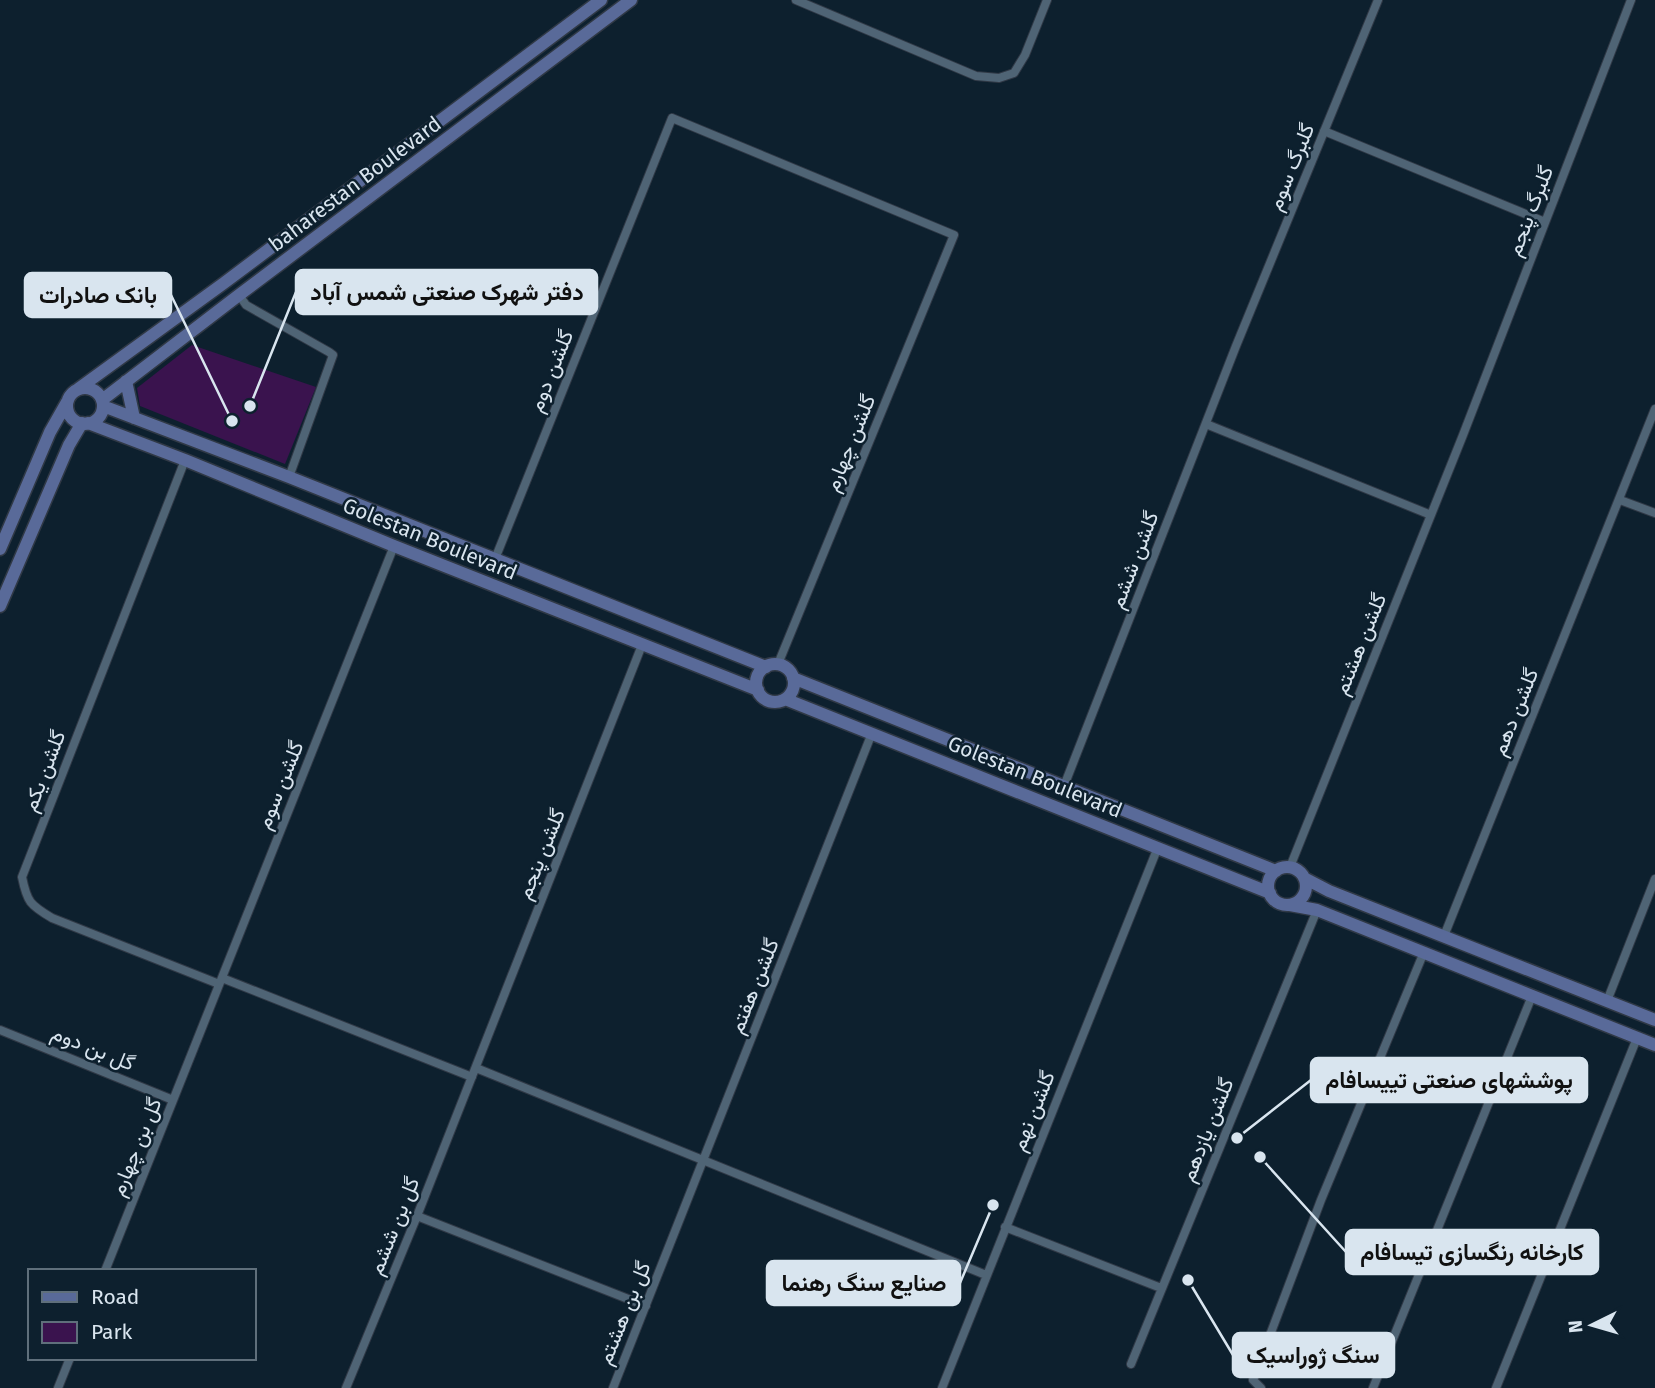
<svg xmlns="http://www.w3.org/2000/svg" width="1655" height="1388" viewBox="0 0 1655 1388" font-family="'Fira Sans',Vazirmatn,sans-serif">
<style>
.green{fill:#3a134e}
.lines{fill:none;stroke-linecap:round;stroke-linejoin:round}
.street-casing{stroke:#303946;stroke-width:10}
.secondary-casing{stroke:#303946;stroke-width:15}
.street{stroke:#4f6475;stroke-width:8}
.secondary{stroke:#596a99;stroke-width:12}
.labels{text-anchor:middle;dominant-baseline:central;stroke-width:5;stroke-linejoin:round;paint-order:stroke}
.street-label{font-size:21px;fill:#d9e5ef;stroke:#0d202e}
.leader{fill:none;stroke:#d9e5ef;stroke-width:2.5}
.callout-dot{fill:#d9e5ef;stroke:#0d202e;stroke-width:2.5}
.callout{fill:#d9e5ef;stroke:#d9e5ef;stroke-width:2.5}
.callout-label{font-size:23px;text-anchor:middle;font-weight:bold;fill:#111}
</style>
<rect width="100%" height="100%" fill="#0d202e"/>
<path class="green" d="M192 345 316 387 285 464 140 406 137 388Z"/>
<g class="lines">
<g class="street-casing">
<path id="street" d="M796 0 976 76 999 78 1014 73 1025 55 1047 0
M1324 131 1545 222
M239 295 246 305 329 352 333 355 289 477
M1206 424 1431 515
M185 460 22 877C27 902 30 905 52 918L219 984
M1620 500 1655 513
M495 559 672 118 954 235 778 664
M1064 786 1236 346 1378 0
M1290 867 1463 435 1631 0
M1444 936 1655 409
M222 978 472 1077
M1607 1001 1655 879
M0 1030 173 1100
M476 1068 986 1275
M417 1216 646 1306
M1005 1227 1161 1288
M105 1271 394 546
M1131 1364 1317 910
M58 1388 70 1358
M346 1388 417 1216 642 645
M613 1388 872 733
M942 1388 1158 847
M1261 1388 1253 1380 1321 1200 1424 952
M1373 1388 1532 996
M1496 1388 1637 1038"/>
</g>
<g class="secondary-casing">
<path id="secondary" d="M126 381 134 418
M67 406a18 18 0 1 1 36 0a18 18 0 1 1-36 0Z
M78 389 224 283 601 0
M102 400 239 295 631 0
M103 406 289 477 766 667
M88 423 185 460 394 546 758 690
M0 549 50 432 67 402
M0 606 69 445 82 423
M756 683a19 19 0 1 1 38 0a19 19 0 1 1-38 0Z
M793 678 1276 871
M785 699 1270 893
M1268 886a19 19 0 1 1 38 0a19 19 0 1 1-38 0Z
M1304 878 1329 891 1655 1020
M1290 905 1317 910 1655 1045"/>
</g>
<use href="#street" class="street"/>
<use href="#secondary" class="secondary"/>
</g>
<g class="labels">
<g class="street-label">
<text transform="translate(1291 167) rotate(-68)">گلبرگ سوم</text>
<text transform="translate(355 184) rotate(-37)">baharestan Boulevard</text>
<text transform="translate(1530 211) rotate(-69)">گلبرگ پنجم</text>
<text transform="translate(551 371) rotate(-68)">گلشن دوم</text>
<text transform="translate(850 443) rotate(-68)">گلشن چهارم</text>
<text transform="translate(430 539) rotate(22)">Golestan Boulevard</text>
<text transform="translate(1134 560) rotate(-69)">گلشن ششم</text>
<text transform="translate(1360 644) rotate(-68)">گلشن هشتم</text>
<text transform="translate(1515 712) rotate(-68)">گلشن دهم</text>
<text transform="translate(44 771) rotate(-69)">گلشن یکم</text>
<text transform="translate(1035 777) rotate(22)">Golestan Boulevard</text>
<text transform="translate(280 785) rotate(-68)">گلشن سوم</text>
<text transform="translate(541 854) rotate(-68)">گلشن پنجم</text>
<text transform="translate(754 986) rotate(-68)">گلشن هفتم</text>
<text transform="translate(93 1048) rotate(22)">گل بن دوم</text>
<text transform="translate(1033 1111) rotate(-68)">گلشن نهم</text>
<text transform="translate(1207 1130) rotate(-68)">گلشن یازدهم</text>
<text transform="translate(136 1147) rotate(-68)">گل بن چهارم</text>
<text transform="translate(394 1226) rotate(-68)">گل بن ششم</text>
<text transform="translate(624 1313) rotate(-68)">گل بن هشتم</text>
</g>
</g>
<path class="leader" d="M250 406L296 292M232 421L171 295M1237 1138L1311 1080M1260 1157L1346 1252M993 1205L960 1283M1188 1280L1233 1355"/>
<g class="callout-dot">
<circle cx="250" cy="406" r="7"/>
<circle cx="232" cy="421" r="7"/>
<circle cx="1237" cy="1138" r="7"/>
<circle cx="1260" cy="1157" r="7"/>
<circle cx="993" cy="1205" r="7"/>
<circle cx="1188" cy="1280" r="7"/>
</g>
<g class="callout">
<rect x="296" y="270" width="301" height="44" rx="7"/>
<rect x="25" y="273" width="146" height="44" rx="7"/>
<rect x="1311" y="1058" width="276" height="44" rx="7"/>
<rect x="1346" y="1230" width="252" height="44" rx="7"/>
<rect x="767" y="1261" width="193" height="44" rx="7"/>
<rect x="1233" y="1333" width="161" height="44" rx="7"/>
</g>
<g class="callout-label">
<text x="447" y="300">دفتر شهرک صنعتی شمس آباد</text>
<text x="98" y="303">بانک صادرات</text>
<text x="1449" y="1088">پوششهای صنعتی تییسافام</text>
<text x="1472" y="1260">کارخانه رنگسازی تیسافام</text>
<text x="864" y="1291">صنایع سنگ رهنما</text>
<text x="1313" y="1363">سنگ ژوراسیک</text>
</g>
<rect x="28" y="1269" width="228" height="91" fill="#0d202e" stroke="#5f6f7b" stroke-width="2"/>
<rect x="42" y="1292" width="35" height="10" fill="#596a99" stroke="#5f6f7b" stroke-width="2"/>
<text x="91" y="1304" font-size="21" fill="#d9e5ef">Road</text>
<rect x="42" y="1322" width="35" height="21" fill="#3a134e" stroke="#5f6f7b" stroke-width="2"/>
<text x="91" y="1339" font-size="21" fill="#d9e5ef">Park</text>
<g transform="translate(1592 1325) rotate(265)" stroke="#0d202e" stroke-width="5" paint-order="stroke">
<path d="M0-5L12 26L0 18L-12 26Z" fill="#d9e5ef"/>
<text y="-10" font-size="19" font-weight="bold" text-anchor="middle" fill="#d9e5ef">N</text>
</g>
</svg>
